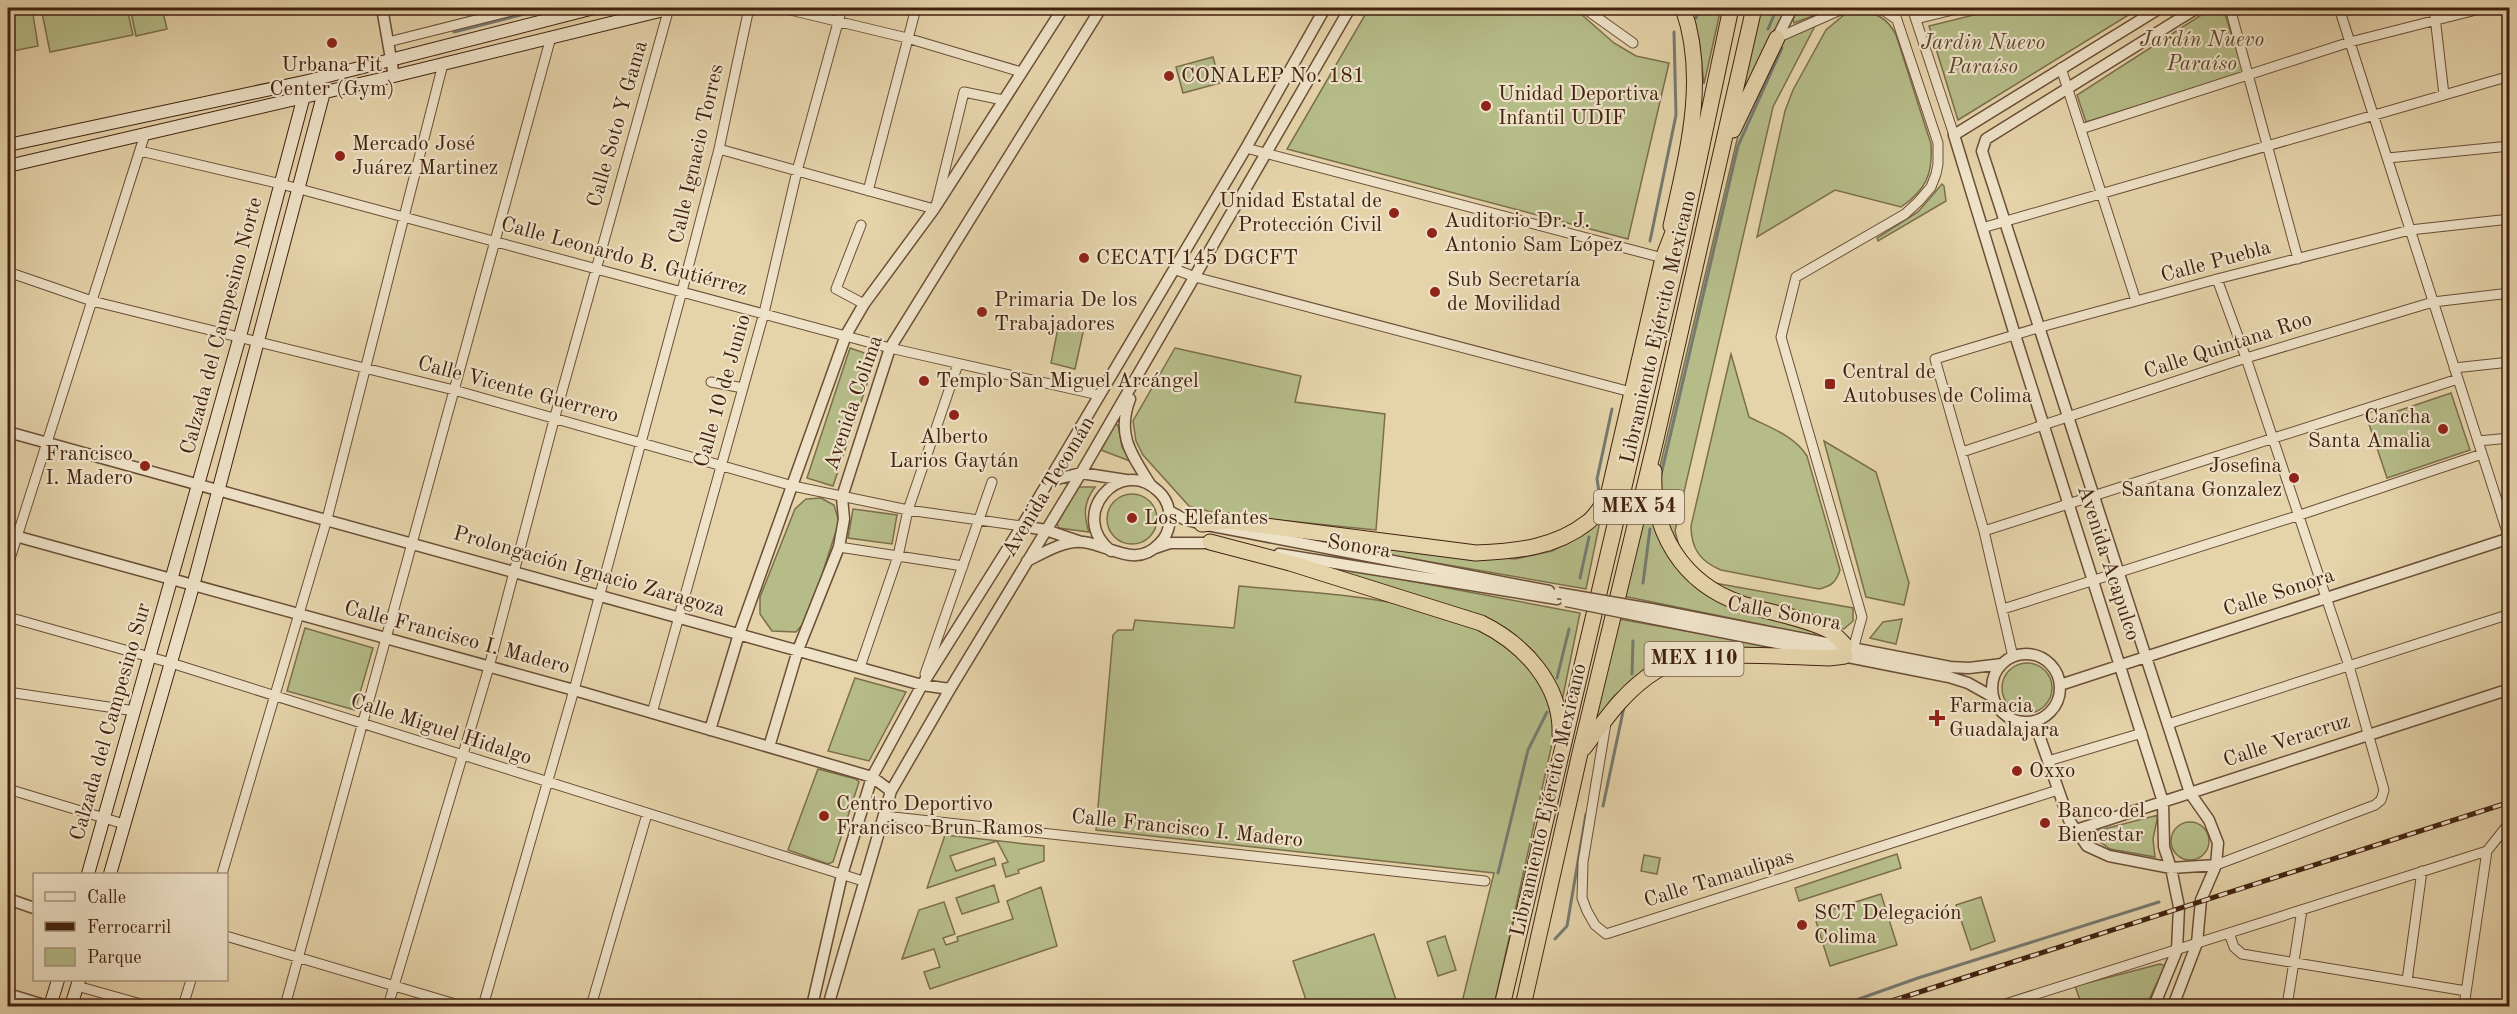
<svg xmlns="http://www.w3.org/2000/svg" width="2517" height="1014" viewBox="0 0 2517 1014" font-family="'Old Standard TT',serif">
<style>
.green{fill:#b5bc88;stroke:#7c6e4c;stroke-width:1.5}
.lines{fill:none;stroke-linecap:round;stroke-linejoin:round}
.stream{stroke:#767a71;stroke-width:3}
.minor-casing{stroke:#6b4e36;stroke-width:11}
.tertiary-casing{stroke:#6b4e36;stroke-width:13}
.secondary-casing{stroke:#42210f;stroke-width:14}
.trunk-casing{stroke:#42210f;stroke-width:17}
.minor{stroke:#eee2c8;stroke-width:9}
.tertiary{stroke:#eee2c8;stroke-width:10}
.secondary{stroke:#eee2c8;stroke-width:12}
.trunk{stroke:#e5d3aa;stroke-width:15}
.rail-casing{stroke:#42210f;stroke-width:5}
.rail{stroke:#eee2c8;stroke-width:3;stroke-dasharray:9;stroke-linecap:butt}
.tertiary-bridge-casing{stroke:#6b4e36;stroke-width:13;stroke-linecap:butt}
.tertiary-bridge{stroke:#eee2c8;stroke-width:10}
.poi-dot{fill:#8f2418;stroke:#eee2c8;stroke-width:2}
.labels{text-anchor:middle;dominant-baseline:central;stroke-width:4.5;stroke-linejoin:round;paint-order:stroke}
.shield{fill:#eee2c8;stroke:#765b46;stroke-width:1.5}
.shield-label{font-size:20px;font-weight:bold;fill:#42210f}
.park-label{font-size:21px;font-style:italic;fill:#5f482d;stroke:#eee2c8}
.poi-label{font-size:21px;fill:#42210f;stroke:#eee2c8;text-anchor:start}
.street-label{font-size:21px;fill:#42210f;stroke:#eee2c8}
</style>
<rect width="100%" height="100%" fill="#e5d3aa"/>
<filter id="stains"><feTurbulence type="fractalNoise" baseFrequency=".00333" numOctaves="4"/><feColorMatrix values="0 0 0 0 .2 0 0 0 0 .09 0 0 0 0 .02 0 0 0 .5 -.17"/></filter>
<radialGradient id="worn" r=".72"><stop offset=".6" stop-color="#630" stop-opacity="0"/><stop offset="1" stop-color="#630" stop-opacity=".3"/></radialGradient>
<path class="green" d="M8 8H32L38 46 8 52Z
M41 8H127L133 35 50 52Z
M130 8H162L167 29 136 36Z
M1369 8H1574L1614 43 1636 56 1669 63 1628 239 1287 149Z
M1689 8H1721L1704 84 1699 39Z
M1759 8H1787L1740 97Z
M1798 8H1834L1794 23 1793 19Z
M2002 8H2140L1958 120 1929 26Z
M2212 8H2223L2244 73 2086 122 2077 95Z
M1857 11C1875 12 1888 18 1896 35L1931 144C1933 174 1926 190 1901 207L1835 190 1757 237 1785 111 1793 90 1826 30 1845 14Z
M1816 24 1773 107 1675 531 1681 554 1664 515 1658 475 1740 127 1783 38Z
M1213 57 1220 83 1183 93 1176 67Z
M1942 184 1944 186 1946 201 1878 241 1877 238 1918 212Z
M1059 323 1084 328 1075 369 1051 363Z
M850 348 876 357 833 486 807 478Z
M1175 348 1301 376 1295 402 1385 414 1376 530 1219 514 1189 506 1143 455 1136 441 1133 421Z
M1731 354 1749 417C1769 427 1795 436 1807 456L1840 570C1836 582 1832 586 1819 589L1721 570C1701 562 1691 549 1691 526Z
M2451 393 2470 450 2387 478 2368 421Z
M1115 424 1118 425 1122 447 1130 461 1101 450Z
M1824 441 1876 472 1909 583 1904 605 1866 597Z
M1078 487H1095C1084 502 1083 514 1089 532L1059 528 1057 524Z
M1107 519a25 25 0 1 1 50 0a25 25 0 1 1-50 0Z
M821 498 834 505 839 522 808 618 796 632 772 631 760 614V597L795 509 806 499Z
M1647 499C1666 598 1730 605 1813 632L1817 636 1623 596Z
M853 509 897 515 892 544 848 538Z
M1600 521 1586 589 1292 538 1515 559 1552 551 1587 532Z
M1283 557 1580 613 1562 701C1543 658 1522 636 1481 615Z
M1709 582 1853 608V621L1844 629 1729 593Z
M1239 586C1323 594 1462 597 1524 660 1543 679 1549 705 1555 730L1494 1006H1461L1494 873 1096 830 1113 635 1118 630H1133L1135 620 1234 628Z
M1619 619 1820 655 1707 651 1640 674 1614 696 1596 719Z
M1902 619 1896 644 1870 638 1883 622Z
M305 628 373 648 355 710 287 691Z
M2002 688a25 25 0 1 1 50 0a25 25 0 1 1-50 0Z
M855 678 906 692 869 761 828 751Z
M818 769 856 779 859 782 833 862 828 864 788 850Z
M2158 815 2153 839 2155 857 2110 849 2088 833Z
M2171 841a19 19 0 1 1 38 0a19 19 0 1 1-38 0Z
M945 835 1044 846V861L1018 870 1019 873 1006 877 1002 864 1008 862 997 841 950 856 956 871 994 858 996 865 927 888Z
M1897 854 1901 868 1799 901 1795 888Z
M1644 855 1660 858 1657 874 1641 871Z
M994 885 999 902 962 914 956 898Z
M1041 887 1057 946 930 989 924 972 940 967 934 949 902 959 919 910 944 902 955 934 943 938 946 945 958 941 957 937 1013 919 1007 901Z
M1881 894 1897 945 1830 966 1814 915Z
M1981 897 1995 941 1971 950 1956 905Z
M1374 934 1398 1006H1308L1293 961Z
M1445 936 1456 970 1438 976 1427 942Z
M2160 964 2165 966 2146 1006H2082L2075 986Z"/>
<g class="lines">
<path class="stream" d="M1696 18 1700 8
M1768 29 1777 8
M454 32 548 8
M1650 241 1676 115 1674 32
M1661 475 1738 146 1782 48
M1599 492 1597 479 1612 409
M1580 578 1589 537
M1643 583 1650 529
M1632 674 1633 641
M1557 678 1569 629
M1603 806 1624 707
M1498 873 1528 750 1547 712
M1555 939 1567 926 1586 814
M1839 1006 1918 978 2159 902"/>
<g class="minor-casing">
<path id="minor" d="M782 8 907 38 1021 72
M1043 8 1060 12
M1584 8 1633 43
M1880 8 1896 19
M1912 8 1954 135
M2230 8 2298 259
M2339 8 2510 541
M2434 8 2444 95
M1916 19 1961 8
M1777 38 1845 8
M388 42 523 8
M2061 68 2136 301
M2081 129 2350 42 2484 8
M1246 148 1663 258
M719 149 934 209
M140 151 281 184 890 348 1099 395
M2388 158 2510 146
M868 191 916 8
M937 202 964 92 1003 100
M861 225 836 289 864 304
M1982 228 2510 76
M1174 269 1195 277 1631 392
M8 272 92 301 454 390 793 486 908 510 1022 526
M2454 368 2510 362
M711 382 743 388
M2478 441 2510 438
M1962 452 2246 358 2433 302 2510 293
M1984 531 2458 379
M839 547 963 566
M8 565 145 134
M2003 609 2300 515 2482 454
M8 617 171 663 863 881
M1852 653 1862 617 1781 337 1796 277 1905 214 1919 201 1931 187 1936 174 1938 164V143L1893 8
M2013 657 1984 531 1935 359 2041 327 2217 279 2410 230 2510 219
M860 667 898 556 908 510 958 364
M925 674 992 482
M8 692 135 711
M652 713 764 313 797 171 842 8
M1606 723 1583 862 1582 898 1587 911 1595 925 1606 934 2058 790
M2168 724 2510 614
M2048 761 2142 733
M8 789 124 824
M884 816 1485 881
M2216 865 2375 805 2381 800 2384 790 2349 666 2246 358 2217 279
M222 874 327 519 443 64
M2229 933 2234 947 2242 954 2466 991
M226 936 462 1006
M2407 981 2422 871
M77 986 148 1006
M183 1006 191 980
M285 1006 551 37
M388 1006 489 667 554 420 669 8
M483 1006 574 690 682 291 719 149 749 8
M591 1006 647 814
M699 1006 700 1004
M1999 1006 2487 851 2510 822
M2287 1006 2302 910
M2464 1006 2487 851"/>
</g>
<g class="tertiary-casing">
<path id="tertiary" d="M382 8 394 76
M1777 38 1792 8
M1130 399C1116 435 1132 455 1150 484
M8 432 922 685 950 689
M1049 481 1081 473 1126 480
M1169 511 1184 519 1202 524 1549 591
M1022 526 1046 530 1081 542
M8 534 574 690 872 777 891 791
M1155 548 1170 543H1217
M1279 554 1557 599
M1027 561C1043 553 1064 540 1083 542 1110 545 1135 569 1159 544 1166 538 1169 529 1170 520 1170 509 1166 498 1158 491 1121 455 1066 515 1111 551
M1651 609 1950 667 1969 668 2002 664
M1650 618 1949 677 1968 683 1993 697
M1992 688a34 34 0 1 1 68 0a34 34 0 1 1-68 0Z
M2060 685 2510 538
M2034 721 2069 820 2087 846 2109 856 2171 868 2216 865
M710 730 739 634 846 335 864 304 934 209 1063 8
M769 747 798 650 839 547 844 519 842 497 890 348 1101 8
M2076 830 2510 689
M8 899 34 908
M8 994 47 1006
M812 1006 842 875 872 777 922 685 1022 526 1246 148 1325 8
M828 1006 891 791 950 689 1081 473 1350 8
M2154 1006 2177 950 2179 907 2171 868 2164 847 2163 802 2015 335 1954 135 2160 8
M2173 1006 2197 943 2201 900 2216 865 2218 843 2209 820 2190 793 1982 151 1986 139 2197 8"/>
</g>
<g class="secondary-casing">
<path id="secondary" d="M8 145 308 81 594 8
M8 166 394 76 672 8
M88 874 240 336 308 81
M110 874 193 586 324 92
M50 1006 58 980
M71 1006 79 980"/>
</g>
<g class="trunk-casing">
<path id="trunk" d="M1733 130 1777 38
M1671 226C1687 154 1708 79 1683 8
M1654 471C1651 532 1683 583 1740 603 1765 612 1806 618 1828 630 1834 633 1840 640 1845 645
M1202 524 1227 521 1476 553C1517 551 1555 548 1588 522 1596 516 1602 505 1608 496L1663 258 1679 217
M1210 542 1290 563 1481 623C1524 644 1562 685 1560 735
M1584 748C1605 720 1625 690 1656 671 1695 647 1782 657 1829 658L1845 656
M1502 1006 1681 244 1731 8
M1523 1006 1580 753 1656 439 1754 8"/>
</g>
<use href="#minor" class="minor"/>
<use href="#tertiary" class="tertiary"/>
<use href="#secondary" class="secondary"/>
<use href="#trunk" class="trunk"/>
<g class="rail-casing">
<path id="rail" d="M1876 1006 2510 802"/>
</g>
<use href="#rail" class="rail"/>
<g class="tertiary-bridge-casing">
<path id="tertiary-bridge" d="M1558 593 1651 609
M1566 601 1650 618"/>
</g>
<use href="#tertiary-bridge" class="tertiary-bridge"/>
</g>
<g class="poi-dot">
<circle cx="332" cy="43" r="6"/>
<circle cx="1169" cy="76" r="6"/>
<circle cx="1486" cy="106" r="6"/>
<circle cx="340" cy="156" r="6"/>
<circle cx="1394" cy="213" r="6"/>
<circle cx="1432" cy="233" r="6"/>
<circle cx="1084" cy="258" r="6"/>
<circle cx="1435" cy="292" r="6"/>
<circle cx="982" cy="312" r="6"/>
<circle cx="924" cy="381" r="6"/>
<rect x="1824" y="378" width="12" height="12" rx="3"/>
<circle cx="954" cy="415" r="6"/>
<circle cx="2443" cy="429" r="6"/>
<circle cx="145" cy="466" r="6"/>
<circle cx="2294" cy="478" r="6"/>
<circle cx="1132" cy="518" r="6"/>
<path d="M1934 709h6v6h6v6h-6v6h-6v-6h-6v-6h6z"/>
<circle cx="2017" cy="771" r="6"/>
<circle cx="824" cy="816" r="6"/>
<circle cx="2045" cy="823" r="6"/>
<circle cx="1802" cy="925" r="6"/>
</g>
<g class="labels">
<g class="shield">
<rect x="1594" y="490" width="90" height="34" rx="4.5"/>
<rect x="1644.5" y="642" width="99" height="34" rx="4.5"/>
</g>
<g class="shield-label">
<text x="1639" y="507">MEX 54</text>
<text x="1694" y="659">MEX 110</text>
</g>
<g class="park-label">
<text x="2202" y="40">Jardín Nuevo<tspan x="2202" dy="24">Paraíso</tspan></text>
<text x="1983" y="43">Jardin Nuevo<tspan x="1983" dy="24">Paraíso</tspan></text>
</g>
<g class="poi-label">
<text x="332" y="65" text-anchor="middle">Urbana Fit<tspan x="332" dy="24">Center (Gym)</tspan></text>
<text x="1181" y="76">CONALEP No. 181</text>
<text x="1498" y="94">Unidad Deportiva<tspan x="1498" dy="24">Infantil UDIF</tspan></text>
<text x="352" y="144">Mercado José<tspan x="352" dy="24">Juárez Martinez</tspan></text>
<text x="1382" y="201" text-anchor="end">Unidad Estatal de<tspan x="1382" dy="24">Protección Civil</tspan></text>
<text x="1444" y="221">Auditorio Dr. J.<tspan x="1444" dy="24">Antonio Sam López</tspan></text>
<text x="1096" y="258">CECATI 145 DGCFT</text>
<text x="1447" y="280">Sub Secretaría<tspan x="1447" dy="24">de Movilidad</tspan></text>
<text x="994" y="300">Primaria De los<tspan x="994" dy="24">Trabajadores</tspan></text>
<text x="1842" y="372">Central de<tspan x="1842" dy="24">Autobuses de Colima</tspan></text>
<text x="936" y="381">Templo San Miguel Arcángel</text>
<text x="2431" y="417" text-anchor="end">Cancha<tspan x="2431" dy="24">Santa Amalia</tspan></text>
<text x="954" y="437" text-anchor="middle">Alberto<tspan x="954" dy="24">Larios Gaytán</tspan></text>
<text x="133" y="454" text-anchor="end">Francisco<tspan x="133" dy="24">I. Madero</tspan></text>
<text x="2282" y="466" text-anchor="end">Josefina<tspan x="2282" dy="24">Santana Gonzalez</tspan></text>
<text x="1144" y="518">Los Elefantes</text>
<text x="1949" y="706">Farmacia<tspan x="1949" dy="24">Guadalajara</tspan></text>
<text x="2029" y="771">Oxxo</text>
<text x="836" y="804">Centro Deportivo<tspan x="836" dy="24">Francisco Brun Ramos</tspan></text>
<text x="2057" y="811">Banco del<tspan x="2057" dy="24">Bienestar</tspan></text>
<text x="1814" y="913">SCT Delegación<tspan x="1814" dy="24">Colima</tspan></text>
</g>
<g class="street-label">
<text transform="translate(618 124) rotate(-74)">Calle Soto Y Gama</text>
<text transform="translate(697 154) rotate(-77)">Calle Ignacio Torres</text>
<text transform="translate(624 257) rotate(15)">Calle Leonardo B. Gutiérrez</text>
<text transform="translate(2216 262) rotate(-15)">Calle Puebla</text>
<text transform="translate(222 326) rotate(-75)">Calzada del Campesino Norte</text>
<text transform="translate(1659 327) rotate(-77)">Libramiento Ejército Mexicano</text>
<text transform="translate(2228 346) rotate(-18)">Calle Quintana Roo</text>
<text transform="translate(518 390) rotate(15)">Calle Vicente Guerrero</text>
<text transform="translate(723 391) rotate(-74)">Calle 10 de Junio</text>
<text transform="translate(854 403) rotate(-71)">Avenida Colima</text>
<text transform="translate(1049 487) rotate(-59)">Avenida Tecomán</text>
<text transform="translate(1359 547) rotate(9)">Sonora</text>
<text transform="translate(2108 563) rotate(72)">Avenida Acapulco</text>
<text transform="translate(589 572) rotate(16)">Prolongación Ignacio Zaragoza</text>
<text transform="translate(2279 593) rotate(-18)">Calle Sonora</text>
<text transform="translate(1784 614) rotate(10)">Calle Sonora</text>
<text transform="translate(457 638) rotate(15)">Calle Francisco I. Madero</text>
<text transform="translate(111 722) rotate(-74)">Calzada del Campesino Sur</text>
<text transform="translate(441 730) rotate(18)">Calle Miguel Hidalgo</text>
<text transform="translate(2287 741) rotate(-18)">Calle Veracruz</text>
<text transform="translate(1549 800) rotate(-77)">Libramiento Ejército Mexicano</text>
<text transform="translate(1187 829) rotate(6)">Calle Francisco I. Madero</text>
<text transform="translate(1719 879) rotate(-17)">Calle Tamaulipas</text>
</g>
</g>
<rect width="2517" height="1014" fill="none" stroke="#e5d3aa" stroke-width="30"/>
<rect x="9" y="9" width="2499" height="996" fill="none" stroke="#42210f" stroke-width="3"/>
<rect x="15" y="15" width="2487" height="984" fill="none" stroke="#42210f" stroke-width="1.5"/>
<rect x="33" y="873" width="195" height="108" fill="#eee2c8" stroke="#a9957e" stroke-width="1.5"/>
<rect x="45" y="892" width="30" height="9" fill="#eee2c8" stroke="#a9957e" stroke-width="1.5"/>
<text x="87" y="903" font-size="18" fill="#42210f">Calle</text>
<rect x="45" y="922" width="30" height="9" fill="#42210f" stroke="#a9957e" stroke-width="1.5"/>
<text x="87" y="933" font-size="18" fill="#42210f">Ferrocarril</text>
<rect x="45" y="948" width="30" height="18" fill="#b5bc88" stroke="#a9957e" stroke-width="1.5"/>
<text x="87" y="963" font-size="18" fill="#42210f">Parque</text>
<rect width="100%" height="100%" filter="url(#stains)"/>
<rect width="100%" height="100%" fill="url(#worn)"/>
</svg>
